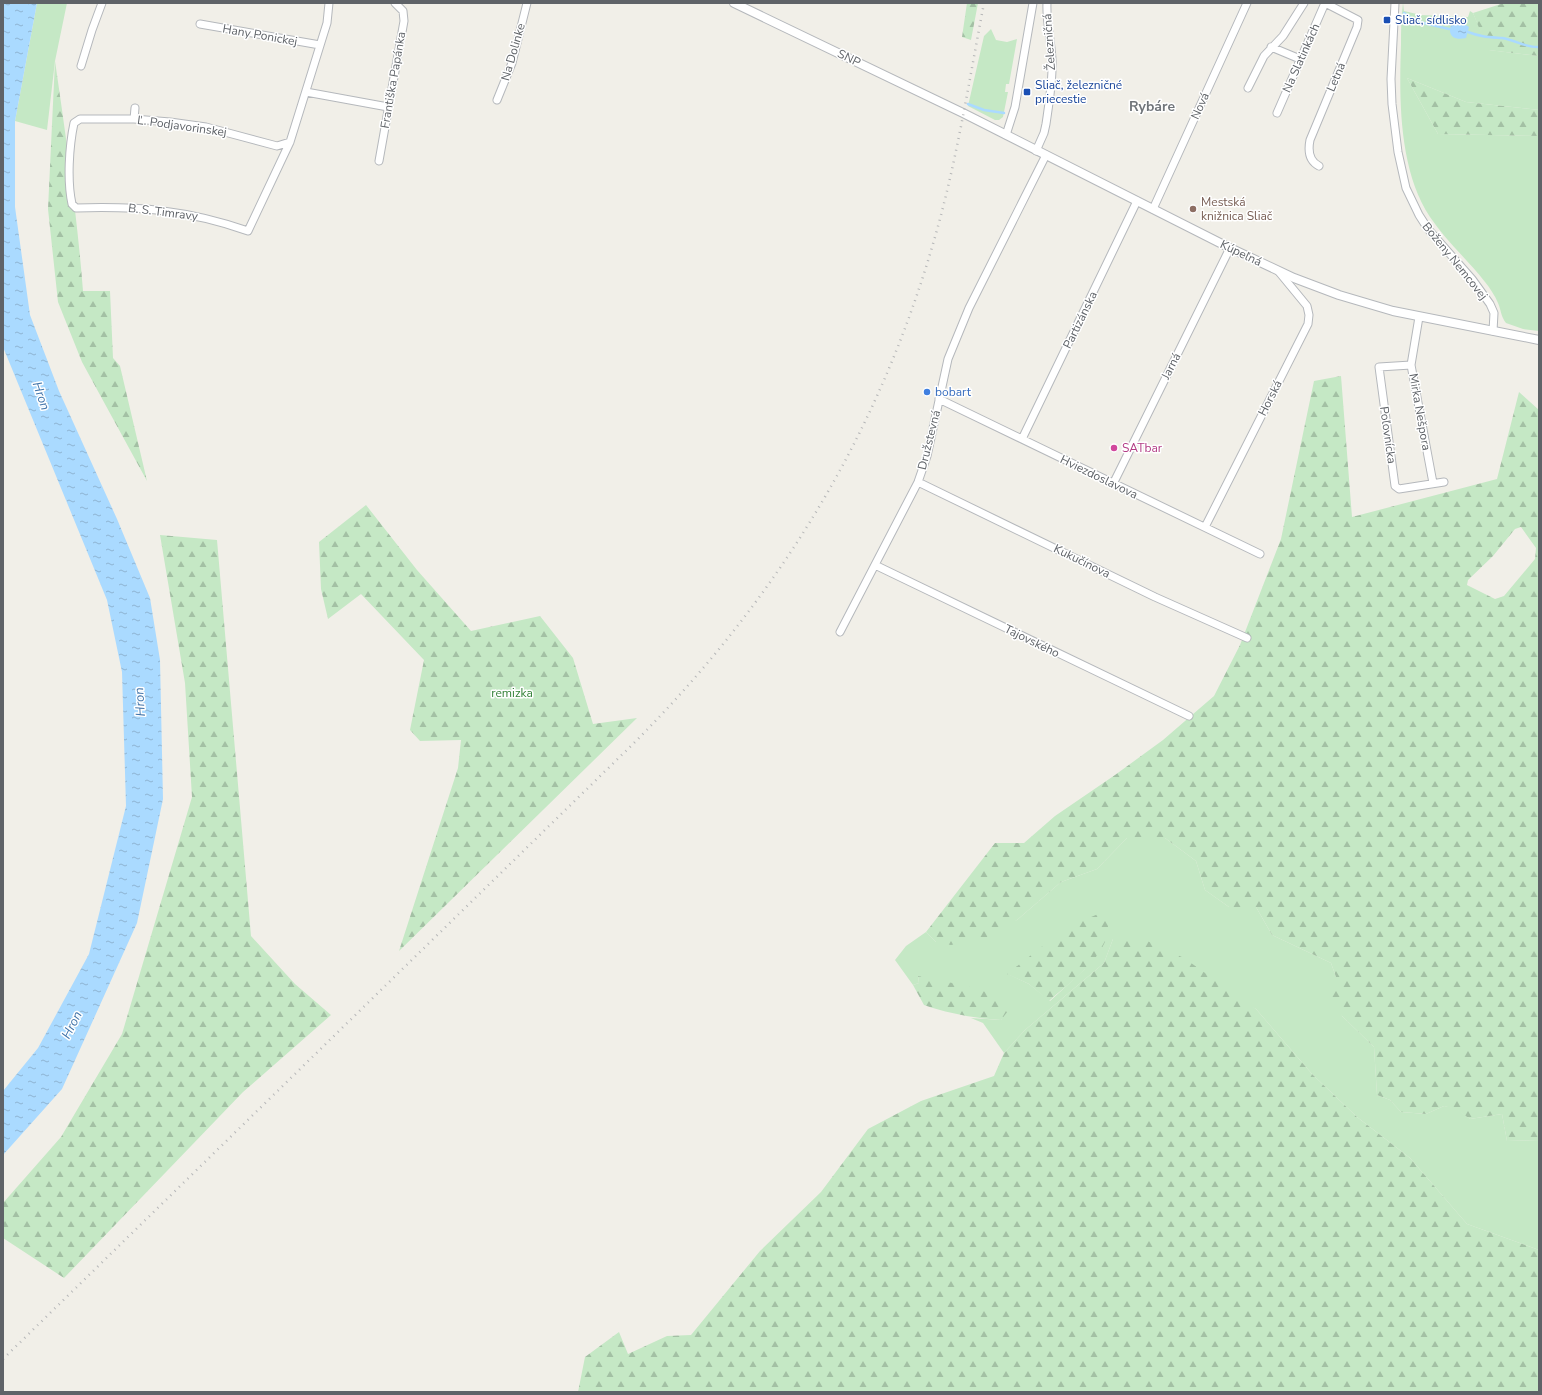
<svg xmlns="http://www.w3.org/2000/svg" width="1542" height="1395" viewBox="0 0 1542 1395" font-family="'Nunito Sans',sans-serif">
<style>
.grass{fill:#c5e8c5;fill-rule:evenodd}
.forest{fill:url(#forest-firs);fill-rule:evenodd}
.water{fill:url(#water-ripples)}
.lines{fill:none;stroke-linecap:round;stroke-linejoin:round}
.stream{stroke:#aadaff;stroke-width:2.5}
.minor-casing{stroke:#b5b8bc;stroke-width:9}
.tertiary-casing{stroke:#b5b8bc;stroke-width:10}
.minor{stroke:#fff;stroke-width:7}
.tertiary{stroke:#fff;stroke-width:8}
.rail{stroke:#b6b7b8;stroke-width:2.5;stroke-dasharray:1 5;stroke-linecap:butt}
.transit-dot{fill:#1a4fb4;stroke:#fff;stroke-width:1.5}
.education-dot{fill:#8d6e63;stroke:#fff;stroke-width:1.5}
.shop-dot{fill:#3f7fe0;stroke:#fff;stroke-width:1.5}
.hotel-dot{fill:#d1479c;stroke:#fff;stroke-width:1.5}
.labels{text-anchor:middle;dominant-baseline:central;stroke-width:3;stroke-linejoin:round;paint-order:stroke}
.transit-label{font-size:12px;fill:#164399;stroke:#fff;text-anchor:start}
.street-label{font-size:12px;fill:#5f6368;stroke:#fff}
.education-label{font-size:12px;fill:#785e54;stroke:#fff;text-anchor:start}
.shop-label{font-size:12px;fill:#366cbe;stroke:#fff;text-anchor:start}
.hotel-label{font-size:12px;fill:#b23c85;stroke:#fff;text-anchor:start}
.park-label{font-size:12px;fill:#348238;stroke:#fff}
.water-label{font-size:13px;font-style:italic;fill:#4174aa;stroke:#fff}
.quarter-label{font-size:14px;font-weight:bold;fill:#70757a;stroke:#fff}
</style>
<defs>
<pattern id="forest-firs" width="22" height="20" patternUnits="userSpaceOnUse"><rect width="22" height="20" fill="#c5e8c5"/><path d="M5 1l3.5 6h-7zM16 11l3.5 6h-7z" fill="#a3c0a4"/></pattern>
<pattern id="water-ripples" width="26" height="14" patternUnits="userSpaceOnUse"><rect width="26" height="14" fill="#aadaff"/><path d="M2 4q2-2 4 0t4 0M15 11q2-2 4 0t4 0" fill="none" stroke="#8eb4d2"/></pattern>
</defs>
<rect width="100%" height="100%" fill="#f1efe8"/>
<path class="grass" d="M37 3H67L55 61 47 130 15 121Z
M1403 3 1404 11 1421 15 1468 17 1470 11 1473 13 1489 50 1539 56V110L1466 102 1407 78 1438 134 1539 136V331L1523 329 1506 323C1501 317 1501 310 1498 303 1495 296 1490 288 1485 282 1468 260 1446 241 1430 217 1399 170 1399 100 1401 45 1401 31 1401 17 1403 3Z
M991 29 996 40 1007 42 1017 39 1009 84H1006L1005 92H1008L1003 117 999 120H995L968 106 984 36Z
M1127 838H1165L1196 861 1205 890 1229 907H1256L1272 935 1331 963 1336 977 1342 1016 1374 1047 1377 1095 1390 1100 1401 1112 1426 1114 1444 1106 1456 1108 1470 1119 1502 1114 1507 1141 1539 1140V1250L1467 1224 1410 1158 1357 1117 1312 1074 1256 1009 1113 939 1104 963 1025 1030 1004 1053 983 1023 971 1018 1002 1020 918 976 919 983 913 985 895 960 906 946 926 932 936 942 1017 920 1061 882 1097 869ZM1085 969 1050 1001 1029 984 1008 974Z"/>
<path class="forest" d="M967 3H978L971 40 962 37Z
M1504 3H1539V56L1488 50 1473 13Z
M55 61C66 137 77 214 83 291H110L113 358 120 366 147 481 82 362 58 302 48 209Z
M1407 78 1466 102 1539 110V136L1438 134Z
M1341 376 1352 517 1497 479 1519 392 1539 410V1140L1507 1141 1502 1114 1470 1119 1456 1109 1444 1106 1426 1114 1401 1112 1390 1100 1377 1095 1374 1047 1342 1016 1328 992 1336 977 1331 963 1272 935 1256 907H1229L1205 890 1196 861 1165 838H1127L1097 869 1061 882 1017 920 985 938 951 945 936 942 926 932 995 843H1024L1055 816 1115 775 1163 740 1214 696 1240 645 1281 539 1314 381ZM1521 527 1536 548 1535 559 1504 596 1495 599 1467 585 1468 580 1493 556 1515 529Z
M366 505 417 570 471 631 540 616 573 658 593 724 637 718 399 951 458 768 461 740 420 741 410 730 424 660 361 594 328 619 321 589 319 542Z
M160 535 217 540 251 936 295 984 331 1015 243 1092 64 1278 3 1238V1203L61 1137 122 1034 192 797 185 683Z
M1098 914 1106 916C1109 920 1108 923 1108 928 1108 956 1069 983 1049 1001L1029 984 1007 974 1049 941 1073 925Z
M1139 937 1184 958 1256 1009 1312 1074 1357 1117 1410 1158 1467 1224 1539 1250V1392H578L585 1357 619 1332 628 1354 667 1336 691 1335 760 1251 821 1192 868 1129 921 1101 994 1076 1004 1053 1025 1030 1104 963 1113 939Z
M918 976 967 986 993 994 1008 1011 1001 1020C974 1018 950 1014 924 1005L913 985 919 983Z"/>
<path class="water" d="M3 3H37L15 121V207L30 315 59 391 117 519 150 598 160 660 163 799 137 923 62 1089 3 1155V1091L38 1048 89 954 126 806 122 672 107 600 3 347Z
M1458 20 1469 27 1466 38C1454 41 1446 35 1452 23Z"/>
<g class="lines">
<path class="stream" d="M1404 13 1415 21 1449 29
M1468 32C1481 37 1489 37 1502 38 1515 40 1526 48 1539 47
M968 104 984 110 1004 113"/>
<g class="minor-casing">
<path id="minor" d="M1395 3 1391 79 1392 104 1398 152 1406 188 1419 215 1428 229 1472 279 1490 304 1494 313 1493 331
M200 24 320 45
M1271 47 1300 59
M81 66 92 30 102 3
M1248 88 1264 56 1283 36 1304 3
M306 92 388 107
M497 100 512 63 527 3
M1277 113 1325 3
M134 119 135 108
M1006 135 1015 107 1033 3
M290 142 277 146 206 127 170 122 134 119H80L74 123C69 147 67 181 72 204L76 208C139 206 188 210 248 231L290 142 327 23 329 3
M1036 151 1044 133 1046 124C1049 103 1053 80 1052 59 1051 40 1046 22 1047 3
M379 161 404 21 403 11 395 3
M1319 166C1309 161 1308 150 1310 140L1357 27 1358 20 1325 3
M1153 209 1247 3
M1419 317 1411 365 1433 483
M1411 365 1379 367 1395 486 1399 489 1444 482
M939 399 1260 554
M1022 439 1137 201
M918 482 1155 597 1247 638
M1113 484 1230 248
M1205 527 1308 324 1309 315 1307 306 1279 272
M875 565 1189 716
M840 632 918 482 927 456 948 359 969 308 1046 155"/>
</g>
<g class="tertiary-casing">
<path id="tertiary" d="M734 3 963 113 1230 248 1294 278 1339 295 1393 311 1539 340"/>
</g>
<use href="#minor" class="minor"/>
<use href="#tertiary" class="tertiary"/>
<path class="rail" d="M3 1359 634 743C778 598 879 434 935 237 957 160 969 81 984 3"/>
</g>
<g class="transit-dot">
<rect x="1383" y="16" width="8" height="8" rx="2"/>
<rect x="1023" y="88" width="8" height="8" rx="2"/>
</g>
<circle class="education-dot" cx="1193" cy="209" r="4"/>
<circle class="shop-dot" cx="927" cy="392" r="4"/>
<circle class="hotel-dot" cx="1114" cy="448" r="4"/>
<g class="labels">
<g class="transit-label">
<text x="1395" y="20">Sliač, sídlisko</text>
<text x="1035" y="85">Sliač, železničné<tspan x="1035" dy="14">priecestie</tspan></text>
</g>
<g class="street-label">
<text transform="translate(260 35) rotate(10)">Hany Ponickej</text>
<text transform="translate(1049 42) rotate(-94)">Železničná</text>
<text transform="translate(513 52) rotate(-74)">Na Dolinke</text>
<text transform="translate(849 58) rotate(26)">SNP</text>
<text transform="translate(1301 58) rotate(-66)">Na Slatinkách</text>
<text transform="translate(1336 77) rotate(-67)">Letná</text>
<text transform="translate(393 80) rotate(-80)">Františka Papánka</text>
<text transform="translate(1200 106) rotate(-66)">Nová</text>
<text transform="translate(182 126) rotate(8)">Ľ. Podjavorinskej</text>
<text transform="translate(163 212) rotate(7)">B. S. Timravy</text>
<text transform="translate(1241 253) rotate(26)">Kúpeľná</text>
<text transform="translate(1455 261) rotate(51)">Boženy Nemcovej</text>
<text transform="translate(1080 320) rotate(-64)">Partizánska</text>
<text transform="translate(1171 366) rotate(-63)">Jarná</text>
<text transform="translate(1270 398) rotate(-63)">Horská</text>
<text transform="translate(1420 412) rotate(80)">Mirka Nešpora</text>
<text transform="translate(1388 435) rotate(82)">Poľovnícka</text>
<text transform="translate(929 440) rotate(-76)">Družstevná</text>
<text transform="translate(1099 477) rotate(26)">Hviezdoslavova</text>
<text transform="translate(1082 561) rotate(26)">Kukučínova</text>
<text transform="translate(1032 641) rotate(26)">Tajovského</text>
</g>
<g class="education-label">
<text x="1201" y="202">Mestská<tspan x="1201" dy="14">knižnica Sliač</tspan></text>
</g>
<g class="shop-label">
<text x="935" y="392">bobart</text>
</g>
<g class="hotel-label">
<text x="1122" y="448">SATbar</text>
</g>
<g class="park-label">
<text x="512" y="693">remizka</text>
</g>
<g class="water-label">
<text transform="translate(41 396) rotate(71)">Hron</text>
<text transform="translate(140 702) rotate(-94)">Hron</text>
<text transform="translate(72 1025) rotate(-63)">Hron</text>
</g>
<g class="quarter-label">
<text x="1152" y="106">Rybáre</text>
</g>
</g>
<rect width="1542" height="1395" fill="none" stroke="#5f6368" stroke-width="8"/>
</svg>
